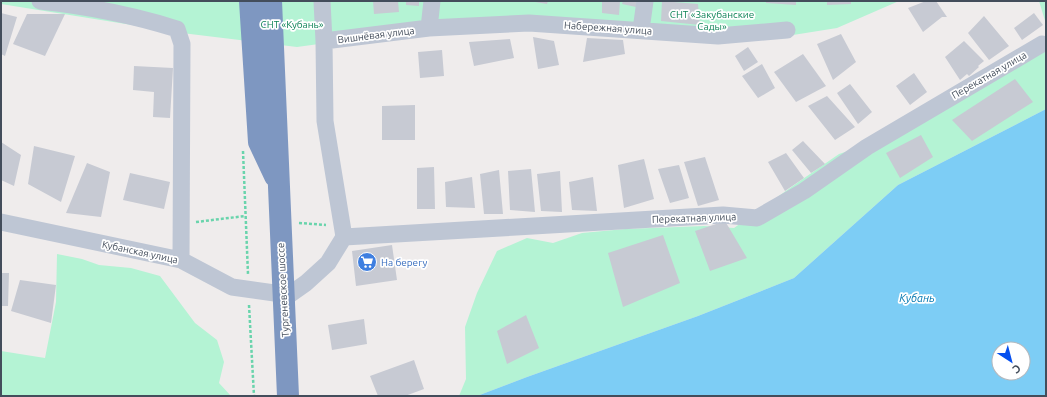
<svg xmlns="http://www.w3.org/2000/svg" width="1047" height="397" viewBox="0 0 1047 397" font-family="Ubuntu,sans-serif">
<style>
.green{fill:#b4f3d4}
.water{fill:#7dcdf5;fill-rule:evenodd}
.building{fill:#c7cad3}
.lines{fill:none;stroke-linecap:round;stroke-linejoin:round}
.path{stroke:#69d4ac;stroke-width:2.5;stroke-dasharray:3 2;stroke-linecap:butt}
.minor{stroke:#bec6d4;stroke-width:17}
.highway{stroke:#7e97c1;stroke-width:22}
.labels{text-anchor:middle;dominant-baseline:central;stroke-width:3.5;stroke-linejoin:round;paint-order:stroke}
.park-label{font-size:10px;fill:#0d8356;stroke:#fff}
.street-label{font-size:10px;fill:#434d5b;stroke:#fff}
.shop-label{font-size:10px;fill:#366cbe;stroke:#fff;text-anchor:start}
.water-label{font-size:11px;font-style:italic;fill:#0077b1;stroke:#fff}
</style>
<rect width="100%" height="100%" fill="#efecec"/>
<path class="green" d="M1 1H899L837 28 793 35 529 27 428 29 297 47 182 33 1 4Z
M1039 1H1046V24Z
M1046 47V109L898 185 794 278 698 316 527 377 477 396H459L466 379 465 327 477 293 497 251 527 238 553 243 582 233 625 229 704 226 734 228 797 183 839 154 881 140Z
M57 254 82 259 99 265 131 268 160 276 195 323 217 340 224 362 219 383 231 396H1V351L45 358 56 302Z"/>
<path class="water" d="M1046 109V396H477L527 377 698 316 794 278 898 185ZM999 349H1023V373H999Z"/>
<path class="building" d="M373 1H398L399 12 374 14Z
M406 1H419V6L406 5Z
M529 1H548L547 4Z
M602 1H620L619 15 602 13Z
M623 1H637L636 7 622 4Z
M662 1 698 4 700 25 661 21Z
M766 1H796V5L766 3Z
M827 1H851V4L827 5Z
M926 1H936L947 17H942L923 32 908 8Z
M1 13 17 17 5 56 1 54Z
M1034 13 1043 25 1022 40 1014 28Z
M27 14H65L45 56 13 44Z
M984 16 1009 46 989 60 968 33Z
M841 34 856 62 833 80 817 44Z
M533 37 554 41 559 65 538 69Z
M587 38 623 40 625 54 583 62Z
M510 39 514 58 474 66 469 42Z
M964 41 984 61 978 66 979 67 969 76 967 74 960 80 945 57Z
M748 47 758 62 744 71 735 56Z
M442 50 444 76 420 78 418 52Z
M803 54 826 86 796 102 774 72Z
M762 64 775 88 758 98 742 76Z
M134 66 173 68 170 118 153 117 154 92 133 90Z
M914 73 927 92 910 105 896 86Z
M1015 79 1033 102 972 141 952 120Z
M850 84 872 112 858 124 837 93Z
M827 96 855 127 835 140 808 106Z
M415 105V140H382V106Z
M921 135 933 157 900 178 886 153Z
M803 141 825 164 811 173 792 150Z
M1 142 21 155 14 186 1 180Z
M34 146 75 156 61 202 28 184Z
M786 153 804 178 785 191 768 162Z
M705 157 719 200 698 206 684 162Z
M644 159 654 199 624 208 618 165Z
M87 163 110 172 101 217 66 213Z
M679 165 689 198 670 203 658 169Z
M434 167 435 209H417V168Z
M531 169 535 212 510 210 508 171Z
M499 170 503 214H484L480 174Z
M560 171 562 212 541 211 537 174Z
M130 173 170 182 164 209 123 200Z
M472 177 475 208 446 207 445 182Z
M593 177 597 211 572 210 569 182Z
M725 221 747 258 710 271 695 231Z
M663 235 680 283 623 307 608 253Z
M392 245 397 280 356 286 352 251Z
M1 273H9L8 306H1Z
M20 280 56 285 51 323 11 311Z
M526 315 539 348 507 364 497 331Z
M364 319 367 344 332 350 328 325Z
M414 360 424 389 405 396H378L370 376Z"/>
<g class="lines">
<path class="path" d="M243 151 248 274
M196 222 245 216
M299 223 326 225
M249 305 254 396"/>
<path class="minor" d="M40 1C86 6 133 15 177 29L182 44 181 260
M322 1 324 41 325 121 344 237
M429 28 432 1
M641 30 645 1
M324 41 429 28 529 23 718 36 787 30
M1 222 181 260 232 287 289 295 306 283 328 263 344 237
M344 237 723 215 757 218 804 191 867 147 1042 44"/>
<path class="highway" d="M250 1 259 142 275 176
M271 1 288 396"/>
</g>
<defs>
<g id="supermarket-disc" transform="scale(1)"><circle r="9.5" fill="#3f7fe0" stroke="#fff"/><path d="M-6-5.5h2.5l.6 2H6L4.5 2H-2.5L-4.4-4H-6ZM-1.5 3.2a1.3 1.3 0 1 0 .1 0ZM3 3.2a1.3 1.3 0 1 0 .1 0Z" fill="#fff"/></g>
</defs>
<g fill-rule="evenodd">
<use href="#supermarket-disc" x="367" y="262"/>
</g>
<g class="labels">
<g class="park-label">
<text x="712" y="14">СНТ «Закубанские<tspan x="712" dy="12">Сады»</tspan></text>
<text x="292" y="24">СНТ «Кубань»</text>
</g>
<g class="street-label">
<text transform="translate(608 28) rotate(4)">Набережная улица</text>
<text transform="translate(376 35) rotate(-7)">Вишнёвая улица</text>
<text transform="translate(989 75) rotate(-30)">Перекатная улица</text>
<text transform="translate(694 218) rotate(-2)">Перекатная улица</text>
<text transform="translate(140 252) rotate(12)">Кубанская улица</text>
<text transform="translate(283 290) rotate(-93)">Тургеневское шоссе</text>
</g>
<g class="shop-label">
<text x="381" y="262">На берегу</text>
</g>
<g class="water-label">
<text x="917" y="298">Кубань</text>
</g>
</g>
<rect width="1047" height="397" fill="none" stroke="#434d5b" stroke-width="4"/>
<g transform="translate(1011 361) rotate(144)"><circle r="19" fill="#ffffff" stroke="#b4b8bd"/>
<path d="M0-3L7 15L0 10L-7 15Z" fill="#0650ef"/>
<text y="-6" font-size="11" font-weight="bold" text-anchor="middle" fill="#434d5b">С</text>
</g>
</svg>
